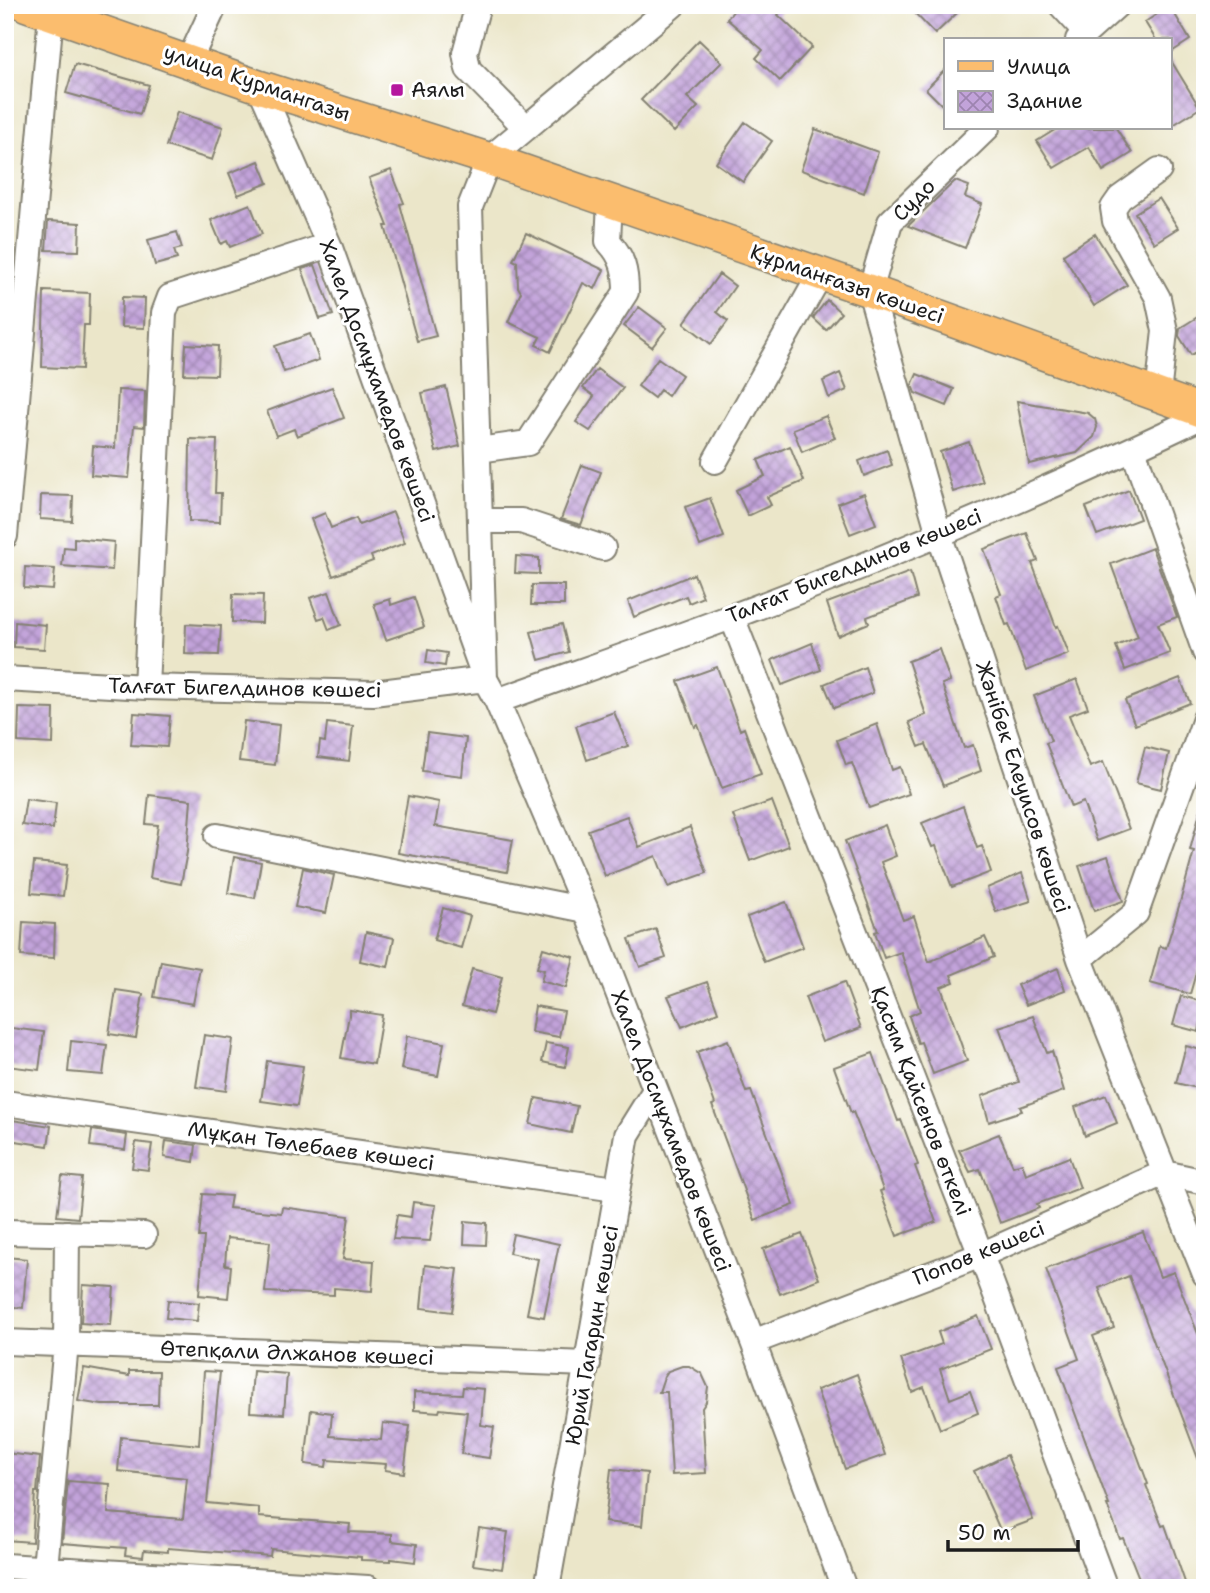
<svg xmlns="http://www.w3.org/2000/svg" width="1210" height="1593" viewBox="0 0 1210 1593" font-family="'Shantell Sans',sans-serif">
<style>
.building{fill:url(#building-cross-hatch)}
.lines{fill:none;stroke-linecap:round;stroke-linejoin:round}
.minor-casing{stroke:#848172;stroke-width:28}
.major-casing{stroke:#848172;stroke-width:35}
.minor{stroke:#fff;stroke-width:24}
.major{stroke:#fbbd6e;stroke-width:32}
.poi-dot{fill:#b5179e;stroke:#fff;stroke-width:2.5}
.labels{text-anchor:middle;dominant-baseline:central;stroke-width:6;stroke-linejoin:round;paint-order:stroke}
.street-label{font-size:21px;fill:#1c1c1c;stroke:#fff}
.poi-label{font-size:21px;fill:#1c1c1c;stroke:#fff;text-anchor:start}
</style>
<defs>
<pattern id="building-cross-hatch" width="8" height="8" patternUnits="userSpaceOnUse" patternTransform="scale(1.75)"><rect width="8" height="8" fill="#c2a3da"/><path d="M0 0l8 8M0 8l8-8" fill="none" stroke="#9d84b0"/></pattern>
</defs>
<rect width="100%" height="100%" fill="#fff"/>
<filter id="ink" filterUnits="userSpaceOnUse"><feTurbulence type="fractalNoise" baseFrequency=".0143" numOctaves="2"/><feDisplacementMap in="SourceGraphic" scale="14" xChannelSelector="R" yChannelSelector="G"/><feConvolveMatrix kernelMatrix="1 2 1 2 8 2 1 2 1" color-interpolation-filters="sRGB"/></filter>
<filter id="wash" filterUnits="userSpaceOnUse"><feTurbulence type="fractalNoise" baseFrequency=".00686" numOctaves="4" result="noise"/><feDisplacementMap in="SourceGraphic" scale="28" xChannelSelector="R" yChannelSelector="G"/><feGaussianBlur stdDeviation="1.57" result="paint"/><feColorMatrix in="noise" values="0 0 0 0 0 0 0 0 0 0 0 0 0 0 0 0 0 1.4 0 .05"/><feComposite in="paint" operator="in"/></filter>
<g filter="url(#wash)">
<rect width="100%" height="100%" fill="#ebe6c9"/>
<g id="blocks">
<path class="building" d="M738 5H786L778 15 812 47 780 81 756 58 763 50 727 19Z
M907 5H950L957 13 935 34Z
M1170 6 1190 40 1170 53V40H1156L1145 22Z
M699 40 722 62 687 97 698 107 674 132 641 100Z
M1170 59 1200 108 1170 127Z
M75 64 149 85 140 114 66 93Z
M946 69V109L926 89Z
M177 112 223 127 212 160 166 146Z
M745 122 772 141 743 182 716 163Z
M1058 128H1116L1132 153 1103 171 1089 147 1054 168 1037 141Z
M815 129 878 152 864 193 801 170Z
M259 161 268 183 238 195 229 173Z
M391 170 404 203 400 204 436 336 417 341 385 226H388L369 178Z
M955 181 969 186 965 197 982 204 965 248 908 226Z
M1159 198 1178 228 1154 243 1135 213Z
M250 204 262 234 230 247 227 241 221 244 211 220Z
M48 221 80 223 79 251 46 250Z
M177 232 182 248 174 250 177 259 155 265 148 240Z
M526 233 604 270 595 289 583 283 550 352 536 345 540 337 508 322 521 292 518 287 517 262 513 260Z
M1095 234 1127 285 1094 306 1063 255Z
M315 265 333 315 320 319 302 269Z
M719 274 735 286 717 312 728 321 711 344 684 323Z
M44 291 90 293 89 325H84L82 369 42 367Z
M122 297 145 298 144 328 121 327Z
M827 300 841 313 826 330 813 318Z
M639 307 667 328 652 347 624 326Z
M1199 316 1205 325V347L1191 355 1179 336 1180 328Z
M310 334 319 360 284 372 275 346Z
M186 344 218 346 217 375 184 374Z
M658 358 682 375 668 396 660 390 654 398 638 386Z
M597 369 623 388 590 431 576 422 594 396 583 388Z
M840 373 847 390 829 398 823 381Z
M917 374 954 389 947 406 915 393 912 385Z
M332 387 344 418 297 436 294 429 276 436 267 411Z
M446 387 460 446 436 452 422 393Z
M118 390 145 391 144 427 134 426 129 478 91 475 93 446 115 448Z
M1017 401 1088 413 1095 419 1097 427 1094 437 1077 453 1029 464Z
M826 416 835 438 802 452 793 429Z
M190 439 217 440 215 493H221L220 522 189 521Z
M969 442 983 482 953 492 940 452Z
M790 446 804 481 767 497 771 505 748 516 736 490 765 476 758 460Z
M887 450 892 465 864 476 859 461Z
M582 465 601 472 581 525 561 519Z
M1129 490 1140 519 1097 535 1086 507Z
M864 493 876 524 850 534 838 503Z
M41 495 73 496 72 521 40 519Z
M710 498 724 537 700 546 685 507Z
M393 512 405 543 371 556 373 561 333 576 311 519 325 513 331 528 356 518 359 525Z
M1027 533 1038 561 1032 563 1056 627 1058 626 1069 654 1026 671 1009 624 1006 625 996 596 1001 594 984 549Z
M74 538 114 542 112 570 62 566 64 547 74 548Z
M1152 548 1177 617 1158 624 1170 653 1125 670 1116 646 1138 637 1111 564Z
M516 556 539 558V574L515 573Z
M25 567 55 569 53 590 24 588Z
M910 572 917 598 867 617 869 623 838 636 827 603Z
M694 574 703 597 689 603 686 596 634 617 628 601Z
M532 585H564V605H531Z
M329 592 341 625 329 630 324 617 318 619 310 598Z
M233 594 263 595 262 623 232 622Z
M414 597 424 627 386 640 374 604 390 599 391 605Z
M15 622 46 625 44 649 14 647Z
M186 624 221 626 219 655 185 654Z
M562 624 569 652 539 660 531 632Z
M812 643 821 670 782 685 772 660Z
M939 649 950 681 942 684 964 748 973 745 981 771 943 786 926 744 919 747 909 722 926 715 908 661Z
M428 650 447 653 445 666 426 663Z
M717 667 740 730 744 728 761 774 722 788 698 725 695 727 678 681Z
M865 667 873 693 834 708 824 684Z
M1180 678 1190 703 1135 725 1125 700Z
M1077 679 1088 708 1069 715 1090 767 1103 762 1129 829 1097 841 1083 802 1071 807 1046 743 1051 741 1034 696Z
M19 708 54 709 53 744 18 742Z
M614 712 628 746 587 760 576 726Z
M134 713 170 716 167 747 131 745Z
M244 721 279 725 275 765 239 761Z
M327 723 353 726 349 761 318 757 320 741 325 742Z
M877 724 892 770 900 767 909 794 869 808 852 763 846 765 837 740Z
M427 733 466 738 462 776 422 771Z
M1145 747 1169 753 1161 789 1136 783Z
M149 795 191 800 187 852 181 884 150 878 158 825 146 824Z
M408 796 439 802 435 826 513 840 507 872 398 853Z
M26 799 56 803 53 829 22 825Z
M772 801 789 846 750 861 733 815Z
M963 806 977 848 982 846 991 872 952 887 936 846 932 847 922 823Z
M1200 812 1205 813V952H1202L1190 994 1150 983 1160 946 1166 948 1179 906 1194 851 1190 850Z
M627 816 639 847 690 827 707 873 668 887 656 856 605 876 588 830Z
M885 825 896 856 881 862 903 920 914 916 929 962 985 937 994 957 951 975 954 982 941 987 967 1061 933 1074 921 1042 918 1043 909 1016 920 1011 901 952 884 958 875 932 878 931 845 841Z
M1108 856 1123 901 1094 911 1079 866Z
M234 857 261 862 255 898 228 893Z
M34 862 67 865 63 896 31 893Z
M303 868 334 875 326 913 295 907Z
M1022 873 1031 901 996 912 987 888Z
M786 902 803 947 764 962 747 917Z
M443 908 470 916 461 948 434 940Z
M23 922 55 924 54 958 21 956Z
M656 929 666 958 640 967 629 939Z
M366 932 394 938 388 967 360 961Z
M543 948 574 957 566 988 541 981 544 970 537 968Z
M161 961 200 968 193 1004 154 997Z
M1058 968 1065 990 1026 1005 1017 985Z
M472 969 502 977 492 1014 462 1006Z
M707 982 718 1012 682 1027 668 996Z
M844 982 861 1028 822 1042 805 997Z
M116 990 143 994 136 1038 109 1034Z
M1181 996 1205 1002 1199 1032 1173 1025Z
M535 1006 564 1011 559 1037 531 1032Z
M350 1010 382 1015 374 1064 341 1058Z
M1033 1016 1047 1053 1052 1051 1064 1091 1020 1107 1022 1111 989 1122 982 1096 1019 1082 999 1027Z
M11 1028 44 1032 39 1070 6 1066Z
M204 1035 233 1039 226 1091 196 1087Z
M407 1036 444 1043 438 1076 401 1069Z
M728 1040 746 1092 751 1091 794 1205 755 1220 712 1105 715 1104 697 1052Z
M71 1041 107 1045 103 1075 68 1072Z
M546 1043 569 1047 565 1067 542 1062Z
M1186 1046 1205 1051V1090L1176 1083Z
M873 1053 898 1121 901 1120 918 1165 915 1166 936 1222 897 1236 880 1191 883 1190 872 1159 853 1112 851 1113 834 1067Z
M267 1061 303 1066 297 1106 261 1101Z
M1106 1095 1117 1123 1085 1136 1075 1107Z
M536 1098 577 1106 571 1133 530 1124Z
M12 1120 51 1126 48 1146 9 1140Z
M92 1130 127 1135 125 1150 90 1146Z
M999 1134 1013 1166 1022 1163 1026 1174 1069 1157 1080 1188 1037 1204 1039 1208 1000 1223 980 1169 970 1172 959 1150Z
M166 1141 196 1145 194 1162 164 1157Z
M136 1142 152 1144 148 1170 132 1168Z
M62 1176 82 1178 78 1218 57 1216Z
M203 1194 231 1196 229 1208 281 1213 282 1207 349 1216 343 1259 374 1261 372 1291 334 1288V1295L265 1292 270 1242 227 1238 225 1265 231 1266 228 1298 199 1295 204 1237H199Z
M413 1202 436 1205 430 1241 393 1239 397 1215 411 1217Z
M465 1221 487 1223 486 1245 464 1244Z
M1143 1232 1160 1277 1174 1272 1205 1352V1477L1129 1276 1099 1288 1114 1328 1093 1336 1148 1484 1146 1485 1162 1526 1165 1525 1187 1588H1143L1123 1538 1120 1539 1107 1505H1109L1058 1367 1079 1359 1046 1269Z
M513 1234 559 1244 544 1317 527 1314 538 1259 509 1253Z
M802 1234 819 1279 780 1294 763 1249Z
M5 1257 27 1259 23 1308 5 1306Z
M425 1265 458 1269 452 1312 421 1308Z
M83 1285 114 1287 111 1325 81 1323Z
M168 1300 199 1303 197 1321 166 1318Z
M978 1316 991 1349 940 1369 950 1399 970 1391 978 1413 940 1429 924 1387 912 1392 901 1359 942 1344 938 1332Z
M682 1366H689L702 1374 708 1387 706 1402 702 1408 706 1473 672 1475 667 1392H659L664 1377 668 1371Z
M84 1368 129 1376V1371H159L158 1405H102L78 1401Z
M204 1371 220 1372 207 1503 259 1508V1517L350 1524 349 1532 392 1534V1541L417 1544 415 1562 391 1559V1561L361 1560V1557L271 1549 270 1556 168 1548V1552L144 1550 143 1557 125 1555 126 1548 62 1543 68 1481 110 1484 108 1513 183 1519 187 1478 118 1471 121 1437 199 1445Z
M253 1371 287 1374 284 1414 250 1412Z
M857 1374 885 1455 845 1469 817 1390Z
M463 1387 484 1389 481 1425 494 1427 489 1458 461 1454 467 1412 440 1409 439 1412 414 1410V1392L462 1394Z
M311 1410 332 1413 330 1436 381 1440 383 1423 410 1426 404 1473 385 1470 386 1464 327 1460 326 1467 305 1464Z
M5 1453 40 1457 37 1492H35L32 1542 5 1540 8 1498H5Z
M1007 1455 1033 1520 1001 1532 974 1471Z
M611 1469 647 1473 642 1526 605 1522Z
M479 1528 508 1532 502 1569 473 1565Z"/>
</g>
</g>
<g filter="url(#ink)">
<use href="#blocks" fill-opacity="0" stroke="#848172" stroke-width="2"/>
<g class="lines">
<g class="minor-casing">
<path id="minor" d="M478 5 465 53 468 69 526 128
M673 5 489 159 470 207 485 679 497 701 586 910 753 1342 844 1588
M1061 5 1086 32
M1078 40 1117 5
M189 61 215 5
M987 128 890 222 870 291 939 534 1080 959 1205 1274
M1158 395 1165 331 1158 298 1115 221 1113 208 1120 198 1159 170
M1133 449 1205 652
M479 450 528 443 626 292C626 271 623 257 608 241L610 202
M715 461 820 275
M482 521H521L603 548
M5 536 51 14
M732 617 981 1255 1105 1588
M5 679 146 687 373 693 485 679 329 245 260 87
M146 687 164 313 170 297 329 245
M497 701C575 673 654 646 731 617 892 557 1050 489 1205 415
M217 836 586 910
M1080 959 1136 913 1205 719
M5 1103 616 1189
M5 1232 144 1235
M5 1342 588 1364
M753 1342 981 1255 1164 1173 1205 1182
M5 1566 368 1588
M45 1568 66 1344 67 1233
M547 1588 627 1135 655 1090"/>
</g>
<g class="major-casing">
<path id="major" d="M26 5 260 87 489 159 870 291 1205 412"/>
</g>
<use href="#minor" class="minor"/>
<use href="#major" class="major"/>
</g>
</g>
<rect class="poi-dot" x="390" y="83" width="14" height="14" rx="3.5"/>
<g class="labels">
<g class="street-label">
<text transform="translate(257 83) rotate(19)">улица Курмангазы</text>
<text transform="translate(914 200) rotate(-45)">Судо</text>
<text transform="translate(847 284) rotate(19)">Құрманғазы көшесі</text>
<text transform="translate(377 381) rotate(70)">Халел Досмұхамедов көшесі</text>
<text transform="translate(854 566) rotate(-22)">Талғат Бигелдинов көшесі</text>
<text transform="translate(245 688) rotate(1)">Талғат Бигелдинов көшесі</text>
<text transform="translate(1023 787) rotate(72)">Жәнібек Елеуисов көшесі</text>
<text transform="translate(921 1101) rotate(69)">Қасым Қайсенов өткелі</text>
<text transform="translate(671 1131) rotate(69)">Халел Досмұхамедов көшесі</text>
<text transform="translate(311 1146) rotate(8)">Мұқан Төлебаев көшесі</text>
<text transform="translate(979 1253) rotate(-22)">Попов көшесі</text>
<text transform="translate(592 1335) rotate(-80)">Юрий Гагарин көшесі</text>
<text transform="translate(297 1353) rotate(2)">Өтепқали Әлжанов көшесі</text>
</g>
<g class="poi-label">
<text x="411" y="90">Аялы</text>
</g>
</g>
<rect width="1210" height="1593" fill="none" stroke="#fff" stroke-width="28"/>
<rect x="944" y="38" width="228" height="91" fill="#ffffff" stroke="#a4a4a4" stroke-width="2"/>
<rect x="958" y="61" width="35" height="10" fill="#fbbd6e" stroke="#a4a4a4" stroke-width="2"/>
<text x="1007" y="74" font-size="21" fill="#1c1c1c">Улица</text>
<rect x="958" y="91" width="35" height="21" fill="url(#building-cross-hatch)" stroke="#a4a4a4" stroke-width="2"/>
<text x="1007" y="108" font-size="21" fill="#1c1c1c">Здание</text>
<path d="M948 1540v10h130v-10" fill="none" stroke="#1c1c1c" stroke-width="3.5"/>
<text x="958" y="1540" font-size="21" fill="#1c1c1c" stroke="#ffffff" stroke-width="5" paint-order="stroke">50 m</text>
</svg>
